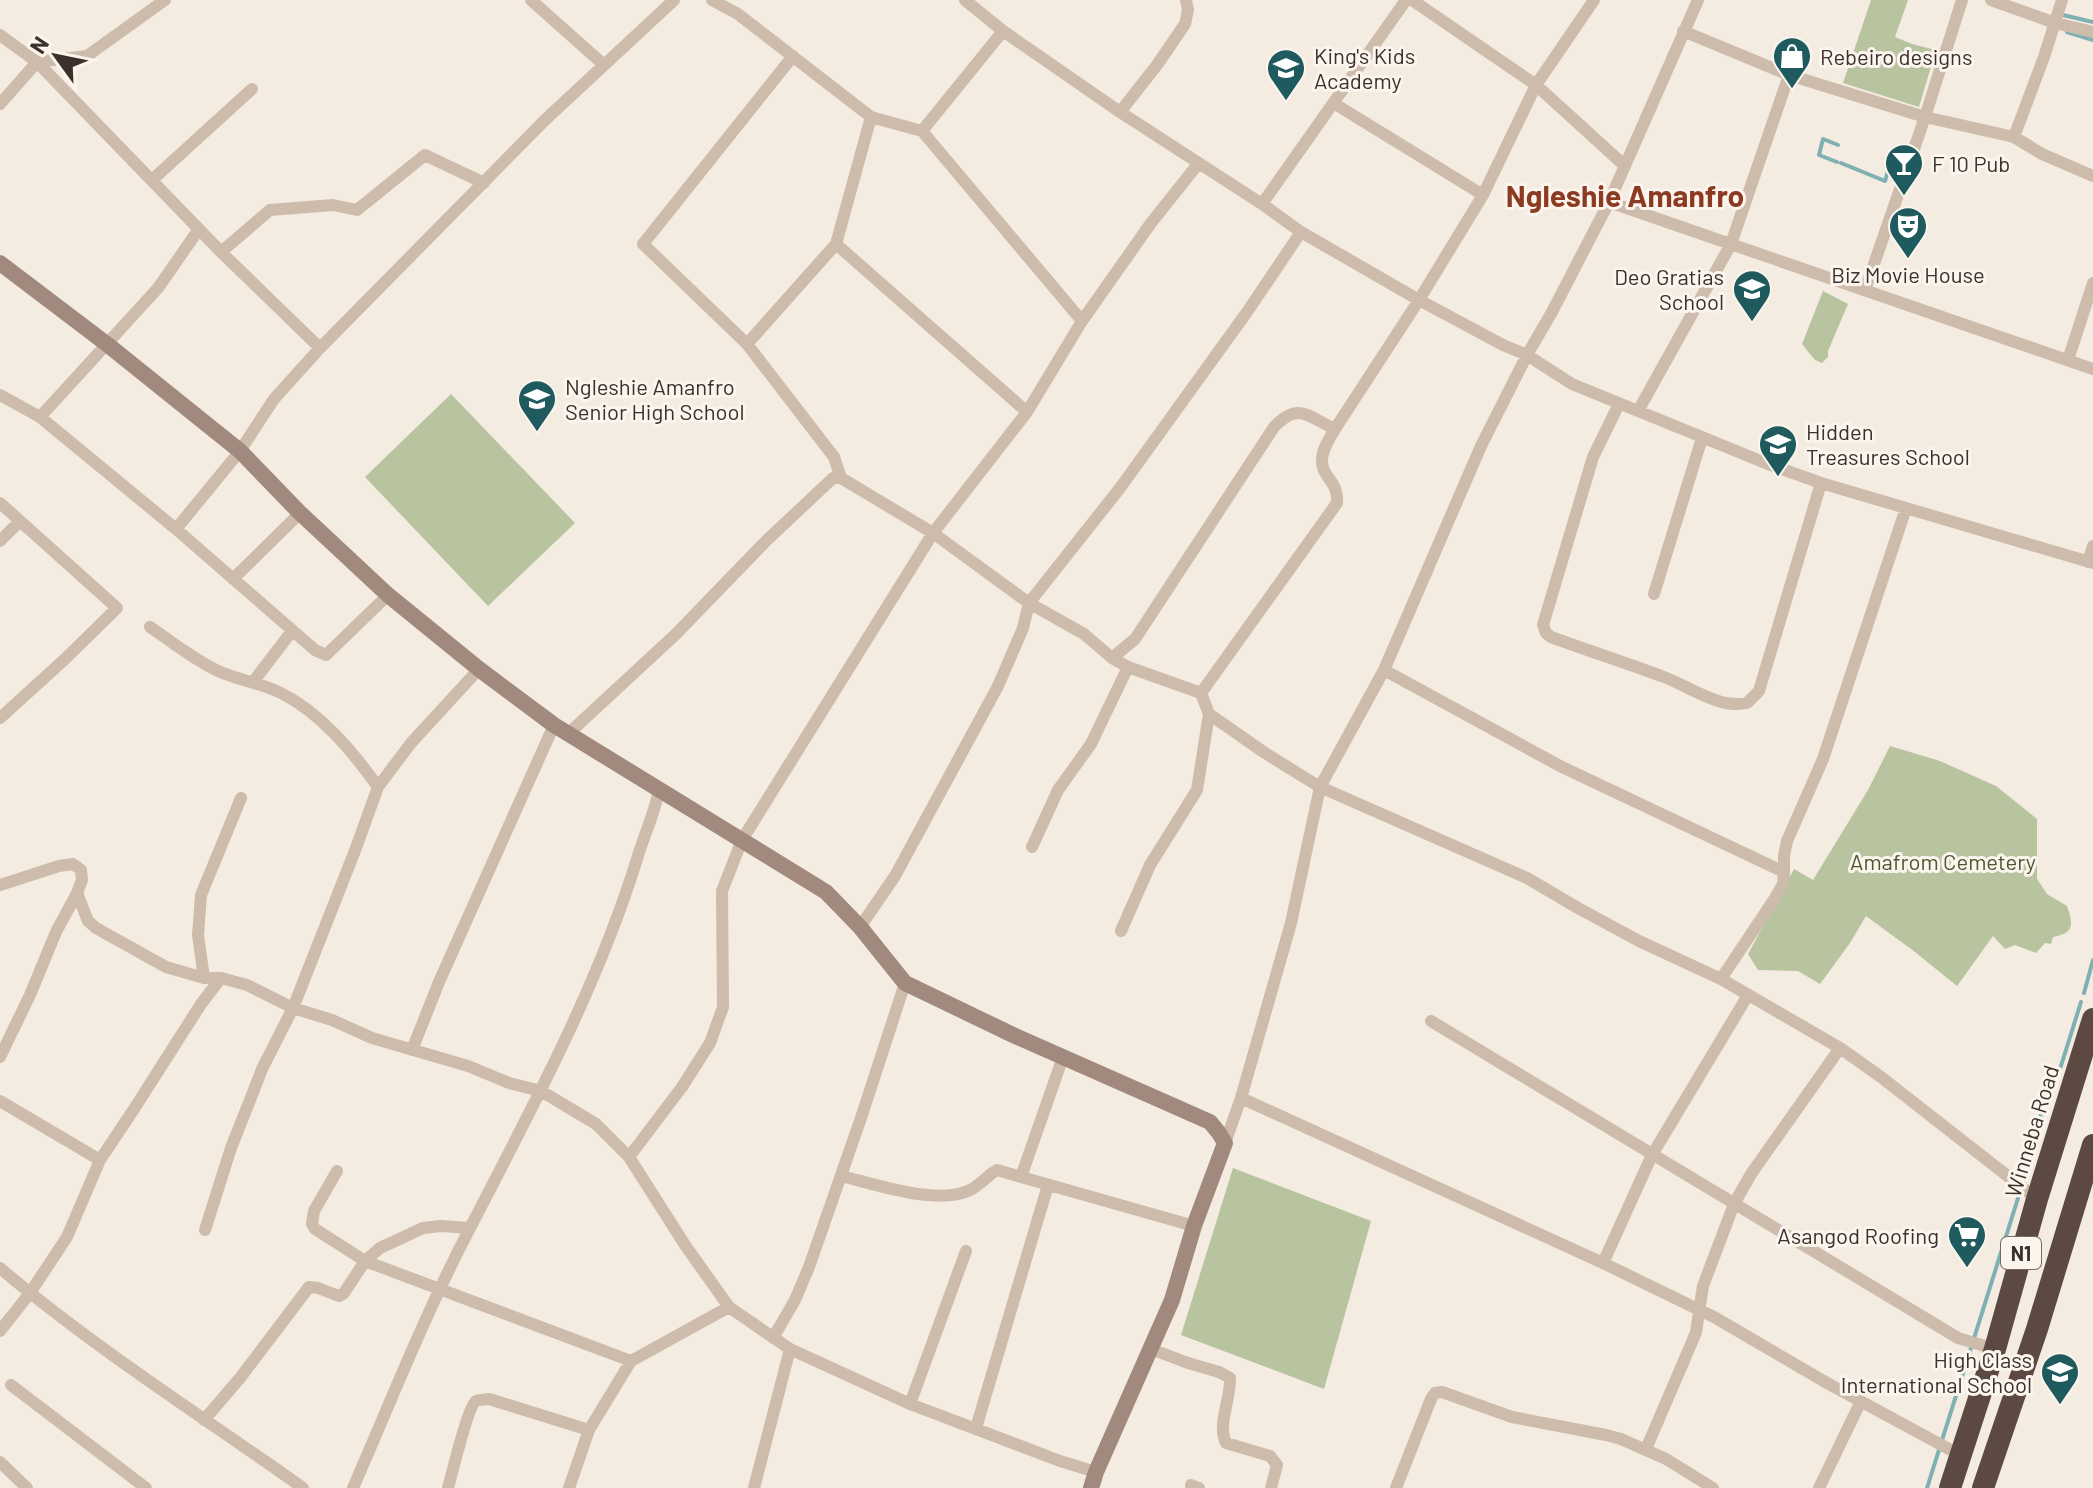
<svg xmlns="http://www.w3.org/2000/svg" width="2093" height="1488" viewBox="0 0 2093 1488" font-family="Barlow,sans-serif">
<style>
.green{fill:#b8c4a0}
.lines{fill:none;stroke-linecap:round;stroke-linejoin:round}
.stream{stroke:#7fb0b2;stroke-width:4}
.street{stroke:#cdbbac;stroke-width:12}
.secondary{stroke:#a18a7d;stroke-width:16}
.highway{stroke:#5c4a42;stroke-width:22}
.labels{text-anchor:middle;dominant-baseline:central;stroke-width:6;stroke-linejoin:round;paint-order:stroke}
.shield{fill:#fbf5ee;stroke:#756b66;stroke-width:2}
.shield-label{font-size:20px;font-weight:bold;fill:#3b302b}
.poi-label{font-size:22px;fill:#3b302b;stroke:#fbf5ee;text-anchor:start}
.park-label{font-size:22px;fill:#4a5a2e;stroke:#fbf5ee}
.street-label{font-size:22px;fill:#3b302b;stroke:#fbf5ee}
.district-label{font-size:30px;font-weight:bold;fill:#8c3b22;stroke:#fbf5ee}
</style>
<rect width="100%" height="100%" fill="#f4ebe1"/>
<path class="green" d="M1871 0H1908L1895 37 1912 44 1936 50 1919 107 1843 83Z
M1823 291 1848 304 1828 351V357L1822 363 1815 360 1802 344Z
M451 394 575 523 488 606 365 477Z
M1890 746 1940 761 1996 786 2037 819V879L2047 894 2067 906C2073 924 2075 933 2053 937L2051 944 2045 943 2036 953 2015 945 2005 949 1993 936 1957 986 1915 952 1866 916 1850 943 1820 984 1798 971 1758 970 1748 954 1794 869 1813 880 1868 790Z
M1233 1168 1371 1221 1324 1389 1181 1335Z"/>
<g class="lines">
<path class="stream" d="M2063 15 2093 22
M2067 32 2093 40
M1837 162 1819 155 1823 139 1838 145
M1841 163 1885 181 1892 158
M2084 993 2093 960
M1927 1488 2019 1195 2048 1088 2060 1069 2081 1002"/>
<path class="street" d="M531 0 604 65
M712 0 738 14 871 117 922 131 1082 321
M965 0 1003 31 1120 112 1262 204 1301 232 1419 300 1503 345 1527 355 1572 384 1768 464 1821 483 2093 563
M1412 0 1536 85 1625 166
M1991 0 2055 23 2093 32
M1683 31 1789 75 1925 117 2014 137 2042 154 2093 176
M0 35 37 62 221 252 320 348
M0 104 37 62 87 56 165 0
M1335 104 1483 195
M1120 112 1157 65 1185 24 1188 10 1186 0
M922 131 1003 31
M2014 137 2044 57 2062 0
M152 180 252 89
M1609 202 2093 369
M1262 204 1406 0
M836 244 871 117
M221 252 270 210 333 205 357 210 425 155 484 183
M1865 290 1925 117 1962 0
M747 344 643 244 793 56
M2068 360 2093 283
M0 395 40 417 176 529 315 650 326 655 388 595
M1619 404 1593 457 1543 625 1546 633 1551 637C1589 651 1627 663 1664 677 1690 687 1719 709 1747 703L1759 691 1821 483
M1638 411 1731 244 1789 75
M40 417 158 288 199 229
M841 478 834 457 747 344 836 244 1027 412
M0 503 117 608 65 659 0 718
M176 529 240 451 274 399 320 348 545 120 674 0
M0 541 19 522
M2088 562 2093 546
M233 579 300 513
M1654 594 1702 438
M150 627C172 642 194 660 218 671 238 680 261 683 281 693 321 713 353 752 378 787
M1112 658 1135 639 1274 427C1299 401 1308 417 1335 429
M1384 670 1560 766 1784 872 1783 884 1775 898 1721 979
M253 682 292 631
M1201 693 1337 503C1339 481 1321 477 1322 460 1322 449 1330 438 1335 429L1419 300 1483 195 1536 85 1594 0
M568 734 676 634 765 542 833 478H841L933 533 1029 603 1084 634 1112 658 1128 667 1201 693 1209 714 1265 753 1320 787 1527 878 1578 908 1639 941 1721 979 1840 1048 1881 1077 2037 1199
M1032 847 1058 790 1091 744 1128 667
M1784 872V856L1787 841 1823 759 1906 508
M0 885 59 866 73 864 81 870 82 880 77 893 56 932 30 995 0 1057
M77 893 88 921 96 928 166 967 204 978H221L247 985 293 1008 332 1020 372 1038 468 1066 509 1083 541 1091 596 1124 629 1157 685 1245 729 1307 790 1349 910 1404 1060 1461 1096 1472
M860 927 895 876 998 686 1023 628 1029 603 1120 488 1247 312 1301 232
M1121 931 1150 865 1197 790 1209 714
M204 978 198 935 201 895 241 798
M1431 1021 1958 1338 1995 1349
M412 1050 439 982 554 725
M1241 1098 1603 1263 1714 1317 1827 1383 1960 1455
M0 1101 100 1160
M1225 1143 1241 1098 1291 923 1320 787 1384 670 1481 446 1527 355 1552 312 1609 202 1698 0
M629 1157 682 1087 710 1043 723 1007 722 891 742 840 933 533 1027 412 1082 321 1151 223 1198 164
M337 1171 314 1211 312 1224 315 1229 365 1261 631 1361
M841 1176C875 1184 940 1207 972 1189 981 1184 988 1175 997 1170L1194 1226
M1021 1177 1063 1057
M205 1230 231 1148 250 1100 262 1069 293 1008 356 848 378 787 411 743 479 669
M1603 1263 1652 1155 1748 995
M0 1268C94 1348 202 1416 303 1488
M0 1331 30 1293 67 1237 100 1160 134 1109 201 1004 221 978
M773 1338 795 1300 809 1267 861 1118 905 983
M1151 1349 1188 1363 1219 1372 1230 1378C1231 1399 1217 1424 1226 1443L1270 1456 1277 1465 1271 1488
M11 1385 146 1488
M910 1404 966 1251
M204 1420 240 1378 309 1287 318 1288 339 1296 344 1293 365 1261 380 1248 423 1228 441 1226 470 1228
M976 1428 1048 1185
M1646 1449 1692 1342 1696 1332 1703 1286 1734 1204 1751 1174 1840 1048
M0 1462 27 1488
M1191 1485 1199 1488
M353 1488C391 1401 426 1312 470 1228 532 1108 597 988 637 859 644 835 655 813 659 789
M448 1488C452 1474 468 1406 476 1401 478 1400 487 1399 489 1399L589 1430
M569 1488 589 1430 631 1361 729 1307
M754 1488 790 1349
M1396 1488 1431 1399 1435 1393 1442 1392 1512 1417 1606 1435 1621 1439 1666 1459 1713 1488
M1819 1488 1861 1401"/>
<path class="secondary" d="M0 263 108 345 240 451 300 513 388 595 479 669 554 725 826 892 860 927 905 983 1013 1035 1210 1122 1219 1133 1225 1143 1194 1226 1172 1300 1096 1472 1091 1488"/>
<path class="highway" d="M1950 1488 1995 1349 2037 1199 2093 1019
M1983 1488 2037 1329 2093 1145"/>
</g>
<defs>
<g id="shop-pin" transform="scale(2)"><path d="M0 17L-7.5 6A9.5 9.5 0 1 1 7.5 6Z" fill="#1f5a5e" stroke="#fbf5ee"/><path d="M-5-2.5h2.3a2.7 3.5 0 0 1 5.4 0H5L5.5 6h-11ZM-1.5-2.5h3a1.5 2.3 0 0 0-3 0Z" fill="#fff"/></g>
<g id="school-pin" transform="scale(2)"><path d="M0 17L-7.5 6A9.5 9.5 0 1 1 7.5 6Z" fill="#1f5a5e" stroke="#fbf5ee"/><path d="M0-5L7-2L0 1L-7-2ZM-4 1L0 2.5L4 1V4Q0 6-4 4Z" fill="#fff"/></g>
<g id="bar-pin" transform="scale(2)"><path d="M0 17L-7.5 6A9.5 9.5 0 1 1 7.5 6Z" fill="#1f5a5e" stroke="#fbf5ee"/><path d="M-6-5H6L.8 .8V4.5H3.5V6h-7V4.5H-.8V.8Z" fill="#fff"/></g>
<g id="theatre-pin" transform="scale(2)"><path d="M0 17L-7.5 6A9.5 9.5 0 1 1 7.5 6Z" fill="#1f5a5e" stroke="#fbf5ee"/><path d="M-5-5.5Q0-4 5-5.5V0Q5 5 0 6Q-5 5-5 0ZM-3.3-2.5H-1v1.5H-3.3ZM1-2.5H3.3v1.5H1ZM-2.8 1Q0 5.5 2.8 1Z" fill="#fff"/></g>
<g id="supermarket-pin" transform="scale(2)"><path d="M0 17L-7.5 6A9.5 9.5 0 1 1 7.5 6Z" fill="#1f5a5e" stroke="#fbf5ee"/><path d="M-6-5.5h2.5l.6 2H6L4.5 2H-2.5L-4.4-4H-6ZM-1.5 3.2a1.3 1.3 0 1 0 .1 0ZM3 3.2a1.3 1.3 0 1 0 .1 0Z" fill="#fff"/></g>
</defs>
<g fill-rule="evenodd">
<use href="#shop-pin" x="1792" y="56"/>
<use href="#school-pin" x="1286" y="68"/>
<use href="#bar-pin" x="1904" y="163"/>
<use href="#theatre-pin" x="1908" y="226"/>
<use href="#school-pin" x="1752" y="289"/>
<use href="#school-pin" x="537" y="399"/>
<use href="#school-pin" x="1778" y="444"/>
<use href="#supermarket-pin" x="1967" y="1235"/>
<use href="#school-pin" x="2060" y="1372"/>
</g>
<g class="labels">
<rect class="shield" x="2001" y="1237" width="40" height="32" rx="6"/>
<g class="shield-label">
<text x="2021" y="1253">N1</text>
</g>
<g class="poi-label">
<text x="1314" y="55">King's Kids<tspan x="1314" dy="25">Academy</tspan></text>
<text x="1820" y="56">Rebeiro designs</text>
<text x="1932" y="163">F 10 Pub</text>
<text x="1908" y="274" text-anchor="middle">Biz Movie House</text>
<text x="1724" y="276" text-anchor="end">Deo Gratias<tspan x="1724" dy="25">School</tspan></text>
<text x="565" y="386">Ngleshie Amanfro<tspan x="565" dy="25">Senior High School</tspan></text>
<text x="1806" y="431">Hidden<tspan x="1806" dy="25">Treasures School</tspan></text>
<text x="1939" y="1235" text-anchor="end">Asangod Roofing</text>
<text x="2032" y="1359" text-anchor="end">High Class<tspan x="2032" dy="25">International School</tspan></text>
</g>
<g class="park-label">
<text x="1943" y="861">Amafrom Cemetery</text>
</g>
<g class="street-label">
<text transform="translate(2031 1131) rotate(-73)">Winneba Road</text>
</g>
<g class="district-label">
<text x="1625" y="195">Ngleshie Amanfro</text>
</g>
</g>
<g transform="translate(56 56) rotate(303)" stroke="#fbf5ee" stroke-width="6" paint-order="stroke">
<path d="M0-6L14 30L0 20L-14 30Z" fill="#3b302b"/>
<text y="-12" font-size="22" font-weight="bold" text-anchor="middle" fill="#3b302b">N</text>
</g>
</svg>
